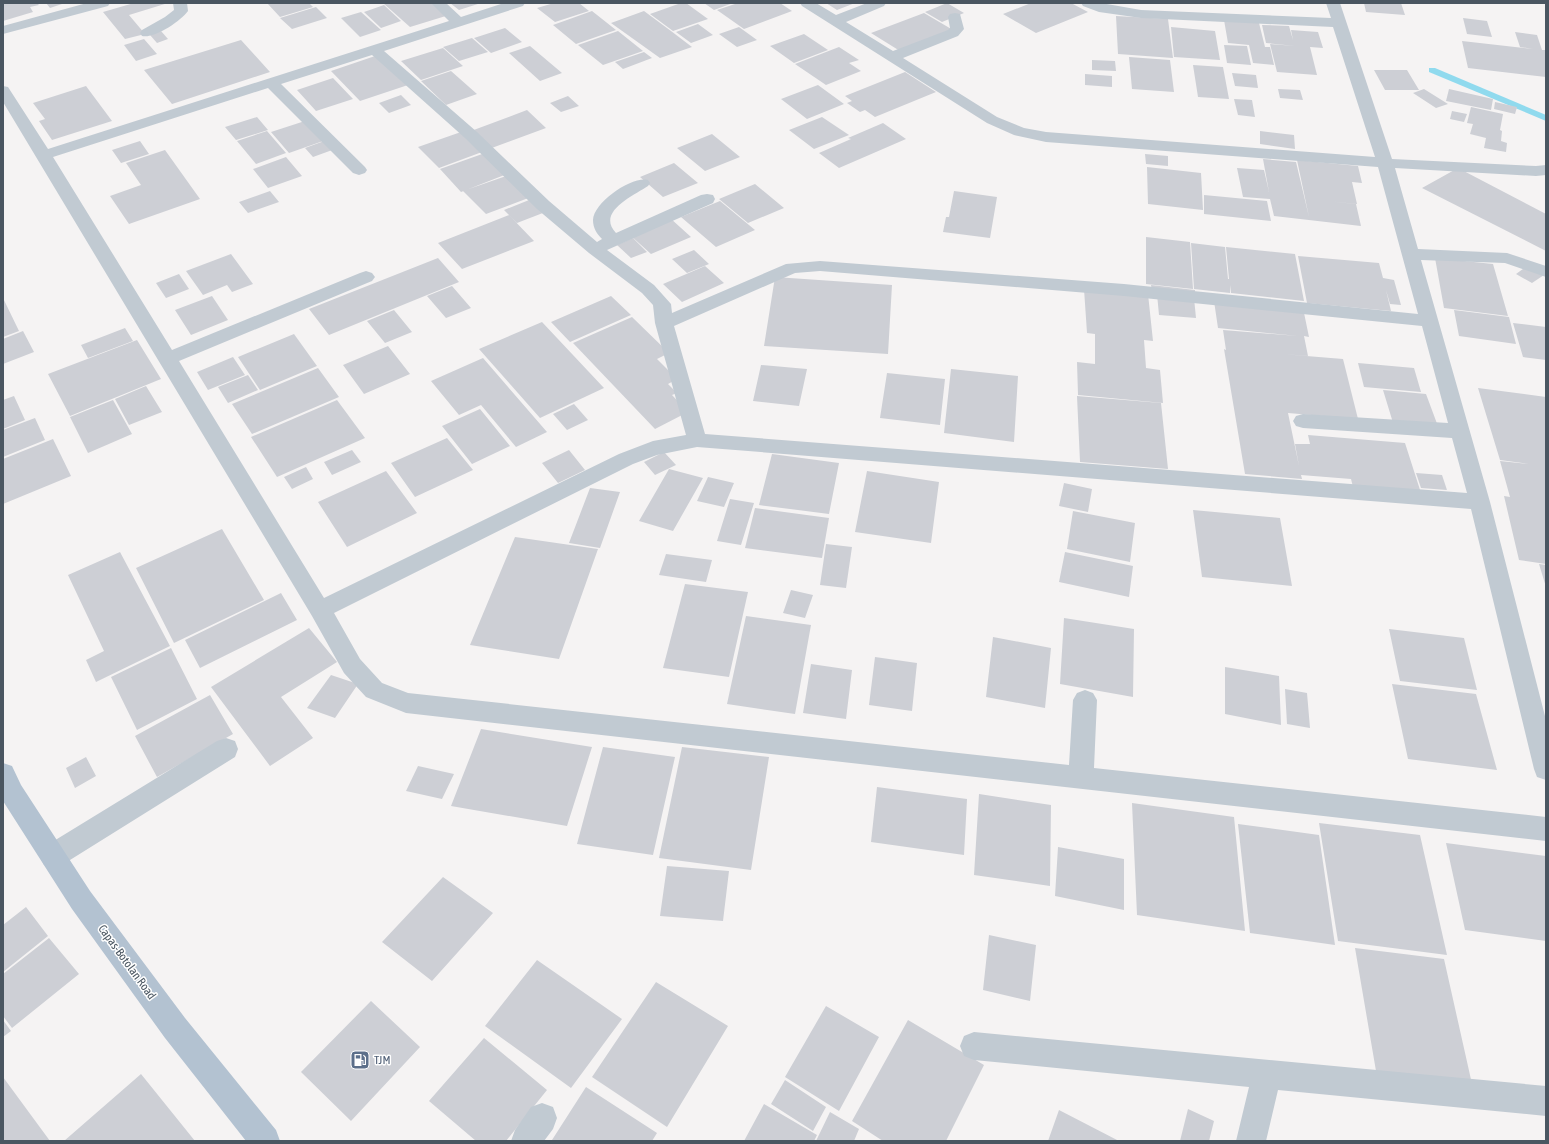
<svg xmlns="http://www.w3.org/2000/svg" width="1549" height="1144" viewBox="0 0 1549 1144" font-family="'Asap Condensed',sans-serif">
<style>
.lines{fill:none;stroke-linecap:round;stroke-linejoin:round}
.stream{fill:#90daee;fill-rule:evenodd}
.building{fill:#cdcfd5}
.minor{fill:#c1cad2;fill-rule:evenodd}
.major{fill:#b3c2d1;fill-rule:evenodd}
.labels{text-anchor:middle;dominant-baseline:central;stroke-width:3;stroke-linejoin:round;paint-order:stroke}
.near-street-label{font-size:12px;fill:#4a5661;stroke:#fff}
.near-service-label{font-size:12px;fill:#4e5e75;stroke:#fff;text-anchor:start}
</style>
<rect width="100%" height="100%" fill="#f5f3f3"/>
<g class="lines">
<path class="stream" d="M1429 68H1435L1546 115V121L1429 72Z"/>
</g>
<path class="building" d="M3 3H37L39 5 30 7 33 12 3 21Z
M46 3H65L50 8Z
M134 3H168L129 15 145 34 125 39 103 12Z
M267 3H309L313 7 280 17Z
M383 3H435L449 15 410 27Z
M450 3H481L459 10Z
M554 3H579L589 11 555 22 537 8Z
M681 3H686L708 19 673 31 650 14Z
M704 3H733L714 10Z
M738 3H780L792 11 744 29 717 10Z
M826 3H855L837 10Z
M947 3 964 13 942 22 925 12Z
M1031 3H1071L1088 12 1036 33 1003 14Z
M1364 3H1401L1405 15 1366 12Z
M384 5 401 21 381 28 364 12Z
M316 7 327 18 292 29 280 18Z
M592 11 616 30 576 44 553 25Z
M644 11 671 31 692 47 660 58 611 23Z
M361 12 381 30 360 37 341 18Z
M924 13 953 30 900 51 871 33Z
M1116 16 1168 19 1173 58 1118 54Z
M1463 18 1487 21 1492 37 1467 34Z
M1224 20 1259 23 1265 47H1270L1274 65 1253 63 1249 45 1228 43Z
M698 24 713 35 691 43 676 32Z
M1262 25 1289 26 1293 40 1291 30 1318 32 1323 48 1310 47 1317 75 1277 72 1270 44 1295 46 1266 43Z
M739 27 757 40 737 47 719 34Z
M1171 27 1215 31 1220 60 1174 57Z
M505 28 522 42 491 53 474 38Z
M161 31 168 39 157 43 150 35Z
M618 31 643 51 603 65 578 45Z
M1515 32 1537 35 1542 50H1546V77L1468 68 1462 41 1533 49 1520 47Z
M804 34 828 50 794 63 770 46Z
M472 38 488 52 459 61 443 47Z
M144 39 157 54 136 61 124 45Z
M241 40 270 72 172 104 144 70Z
M1224 45 1247 46 1251 65 1227 63Z
M530 46 562 73 540 81 509 53Z
M839 47 859 60 849 63 861 71 826 85 795 64Z
M443 48 463 66 421 80 401 61Z
M644 52 652 58 623 69 615 62Z
M378 55 408 85 360 101 331 71Z
M1129 57 1170 60 1174 92 1132 89Z
M1092 60 1115 61 1116 71 1092 70Z
M1193 65 1223 67 1229 99 1198 97Z
M1374 70H1407L1419 90H1385Z
M451 71 477 94 446 105 421 81Z
M905 72 936 92 875 117 865 110 860 112 847 103 852 101 845 96Z
M1232 73 1256 75 1258 88 1235 86Z
M1085 74 1112 76V87L1085 85Z
M333 78 353 99 316 111 297 90Z
M818 85 844 104 807 119 781 99Z
M86 86 112 121 52 140 39 121 45 119 33 103Z
M1278 89 1300 90 1303 100 1280 98Z
M1424 89 1448 104 1436 108 1413 93Z
M1449 89 1493 99 1491 110 1446 101Z
M401 95 411 105 389 113 379 103Z
M568 96 579 106 561 112 550 103Z
M1234 99 1252 100 1255 117 1238 115Z
M1495 102 1517 107 1515 114 1494 109Z
M1471 107 1503 114 1500 130 1502 131 1501 141 1507 143 1506 152 1484 148 1486 138 1470 134 1473 124 1467 123Z
M527 110 546 128 489 149 471 131Z
M1452 111 1467 114 1464 122 1450 119Z
M257 117 268 130 236 140 225 127Z
M822 117 849 135 814 149 789 130Z
M308 120 326 140 289 153 271 132Z
M883 123 906 139 839 168 819 153 851 139 848 138Z
M267 131 286 153 256 164 237 141Z
M1260 131 1294 135 1295 149 1260 144Z
M461 132 482 152 439 168 418 147Z
M712 134 740 157 705 171 677 148Z
M327 140 335 149 313 157 305 148Z
M140 141 149 154 121 163 112 150Z
M165 150 200 199 129 224 110 196 141 185 126 163Z
M485 153 507 174 461 192 440 169Z
M1145 154 1168 156V166L1146 164Z
M286 157 302 176 268 188 253 169Z
M1263 159 1296 162 1309 217 1297 160 1358 166 1362 183 1352 182 1357 204 1326 201 1356 204 1361 226 1274 216 1270 199 1243 197 1237 168 1264 170 1269 192Z
M674 163 698 183 663 197 640 177Z
M1147 167 1201 173 1203 210 1148 204Z
M1458 168 1546 214V251L1422 188Z
M509 175 531 197 486 214 463 191Z
M755 184 784 208 748 223 719 199Z
M270 191 279 202 248 213 239 202Z
M954 191 997 197 990 238 943 232 946 217H949Z
M1204 195 1267 201 1271 221 1204 214Z
M534 198 548 211 517 223 504 210Z
M720 201 755 230 716 247 681 217Z
M509 215 534 241 462 269 438 243Z
M670 218 691 237 651 254 630 235Z
M1146 237 1190 242 1193 289 1146 284Z
M633 238 647 252 631 258 617 245Z
M1191 243 1225 247 1228 279H1229L1226 247 1295 254 1304 301 1231 293 1230 285V293L1194 289Z
M694 250 709 264 687 273 672 259Z
M231 254 253 284 232 292 227 285 203 295 186 271Z
M1298 256 1379 263 1383 278 1394 280 1401 305 1390 304 1386 290 1391 311 1307 303Z
M438 258 459 282 329 335 309 309Z
M1435 258 1493 264 1508 316 1444 308Z
M705 266 724 283 682 302 663 284Z
M1527 266 1544 275 1532 283 1516 274Z
M179 274 189 289 166 298 156 283Z
M775 277 892 285 888 354 764 346Z
M1151 285 1195 290V296L1152 291Z
M452 286 471 308 446 318 427 296Z
M1084 289 1148 294 1153 341 1144 340 1146 368 1160 370 1163 403 1078 395 1077 362 1095 364V334L1087 333Z
M1157 294 1194 298 1196 318 1159 315Z
M212 296 228 320 191 335 175 310Z
M611 296 631 315 570 342 551 322Z
M3 298 19 331 3 337Z
M1214 301 1303 308 1309 337 1304 336 1308 356 1282 354 1343 359 1358 419 1288 413 1299 466 1295 444H1310L1308 435 1405 443 1421 493 1353 487 1351 479 1301 475 1302 479 1245 474 1224 349 1226 350 1223 330 1298 336 1218 328Z
M394 310 412 332 385 343 367 321Z
M1454 310 1509 317 1516 344 1459 336Z
M632 317 669 353 657 359 677 379 668 384 677 393 672 395 688 412 655 429 573 343Z
M542 322 604 388 540 418 479 349Z
M1513 323 1546 327V360L1523 357Z
M125 328 133 341 88 358 81 345Z
M23 331 34 352 3 364V339Z
M294 334 317 366 260 390 238 357Z
M137 340 161 379 70 416 48 374Z
M388 346 410 374 364 394 343 365Z
M233 357 245 375 208 390 197 372Z
M483 358 547 432 516 447 481 405 459 415 431 381Z
M1358 363 1414 368 1421 392 1364 387Z
M761 365 807 369 799 406 753 401Z
M318 368 339 397 252 434 232 404Z
M951 369 1018 376 1014 442 944 433Z
M887 373 945 379 940 425 880 418Z
M248 375 258 390 228 403 218 387Z
M146 386 162 412 129 425 115 399Z
M1478 388 1546 397V526L1531 524 1546 526V564L1519 560 1504 496 1510 497 1500 461 1529 464 1500 460Z
M1383 390 1426 394 1439 429 1394 426Z
M14 396 25 420 3 429V400Z
M1077 396 1161 403 1168 469 1080 462Z
M113 400 132 434 88 453 70 417Z
M337 400 365 438 277 477 251 437Z
M574 404 588 420 567 430 553 414Z
M480 409 510 446 472 464 442 426Z
M35 418 45 440 3 457V430Z
M447 438 473 470 415 497 391 463Z
M53 439 71 476 3 504V459Z
M352 450 361 462 332 475 324 462Z
M569 450 585 470 558 483 542 463Z
M664 452 676 465 655 475 644 462Z
M772 454 839 463 829 514 759 505Z
M306 467 313 479 292 489 284 477Z
M669 469 703 478 673 531 639 521Z
M386 471 417 513 347 547 318 502Z
M867 471 939 482 931 543 855 532Z
M1416 473 1442 475 1447 490 1421 488Z
M708 477 734 483 724 507 697 501Z
M1064 483 1092 489 1088 512 1059 506Z
M590 488 620 492 600 548 569 543Z
M730 499 754 503 741 545 717 541Z
M755 508 829 518 822 558 745 548Z
M1193 510 1280 518 1292 586 1202 577Z
M1073 511 1135 523 1130 562 1067 549Z
M222 529 264 600 174 643 136 568Z
M515 537 598 549 559 659 470 645Z
M826 544 852 547 846 588 820 585Z
M120 552 170 646 96 682 86 660 104 651 68 575Z
M1065 552 1133 566 1129 597 1059 582Z
M666 554 712 560 706 582 659 575Z
M1539 564 1546 565V587Z
M685 584 748 592 729 677 663 668Z
M791 590 813 595 805 618 783 613Z
M281 593 297 620 200 668 185 640Z
M746 616 811 625 795 714 727 704Z
M1064 618 1134 629 1133 697 1060 684Z
M309 628 337 662 281 697 313 738 270 766 211 687Z
M1389 629 1464 638 1477 690 1400 681Z
M993 637 1051 648 1045 708 986 697Z
M171 648 197 699 137 730 111 677Z
M875 657 917 663 912 711 869 705Z
M811 664 852 670 846 719 803 713Z
M1225 667 1279 676 1281 725 1225 714Z
M331 675 358 684 335 718 307 708Z
M1392 684 1476 694 1497 770 1408 759Z
M1285 689 1307 693 1310 728 1287 724Z
M210 695 233 734 157 777 135 736Z
M481 729 592 747 567 826 451 806Z
M603 747 675 757 653 855 577 844Z
M682 747 769 757 751 870 659 858Z
M86 757 96 776 75 788 66 768Z
M418 766 454 774 442 799 406 791Z
M877 787 967 799 964 855 871 842Z
M979 794 1051 805 1050 886 974 875Z
M1132 803 1234 817 1245 931 1137 915Z
M1319 823 1420 835 1447 955 1338 941Z
M1238 824 1319 835 1335 945 1250 933Z
M1446 843 1546 856V941L1465 930Z
M1058 847 1124 859V910L1055 896Z
M667 866 729 871 723 921 660 916Z
M443 877 493 913 432 981 382 942Z
M26 907 48 936 3 972V925Z
M989 935 1036 945 1030 1001 983 990Z
M49 938 79 974 12 1028 3 1016V974Z
M1355 948 1444 959 1472 1084 1376 1071Z
M537 960 622 1019 571 1088 485 1026Z
M656 982 728 1026 667 1127 592 1077Z
M371 1001 420 1047 351 1121 301 1072Z
M826 1006 879 1037 839 1111 785 1077Z
M3 1020 11 1031 3 1037Z
M908 1020 984 1065 946 1141H883L852 1121Z
M484 1038 547 1090 506 1141H476L429 1101Z
M141 1074 195 1141H64Z
M3 1077 50 1141H3Z
M785 1080 826 1107 813 1131 771 1104Z
M586 1087 657 1133 652 1141H554L552 1140Z
M764 1104 817 1135 814 1141H744Z
M1188 1109 1214 1121 1209 1141H1180Z
M1059 1110 1119 1141H1048Z
M830 1112 859 1129 854 1141H816Z"/>
<g class="lines">
<path class="minor" d="M87 3H110L108 6 3 34V26Z
M173 3H187L188 11C181 21 154 39 142 36L140 33 142 30 165 17 174 10Z
M431 3H446L461 17 504 3H525L523 6 384 51 477 132 549 201 597 242 602 239C597 234 593 228 593 220 594 202 632 176 648 180L650 183 648 186C633 196 596 212 616 233L701 195 707 194 713 195 715 199 713 203 607 250 654 285 671 304 672 313 786 264 820 261 1124 284 1418 314 1378 167 1046 142 1014 135 987 123 802 6 800 3H816L836 15 867 3H886L884 6 846 22 893 51 948 30 950 28 948 17 950 14 955 13 960 14 964 29 958 36 903 58 997 117 1024 128 1046 132 1375 157 1333 27 1141 18 1099 12 1083 6 1081 3H1101L1141 10 1331 18 1326 3H1340L1392 159 1536 166 1546 165V175L1536 176 1395 168 1418 249 1507 253 1546 266V277L1505 263 1421 260 1490 502 1546 720V780L1537 777 1534 769 1471 509 697 447 657 455 633 464 334 613 360 659 382 683 408 693 1069 765 1073 700 1077 693 1085 690 1093 693 1097 700 1094 768 1546 817V841L406 713 366 697 344 673 312 616 3 102V86L8 87 48 149 449 21ZM372 55 465 138 537 209 589 253 642 293 653 305 655 323 686 435 653 441 619 454 324 598 179 361 372 281 375 277 372 273 366 271 360 273 172 350 53 157 268 88 353 173 359 175 365 173 367 170 365 167 281 84ZM820 271 1124 296 1422 326 1448 423 1303 414 1296 416 1293 421 1296 426 1303 428 1452 438 1467 493 705 434 674 326 795 273Z
M226 738 235 741 238 749 235 757 62 865 53 868 44 865 40 856 44 847 217 741Z
M974 1032 1546 1086V1116L1278 1090 1266 1141H1236L1249 1087 974 1060 964 1056 960 1046 964 1036Z
M542 1103 553 1107 557 1118 553 1129 544 1141H511L515 1130 531 1107Z"/>
<path class="major" d="M3 763 12 766 21 785 90 891 185 1018 276 1130 280 1141H246L165 1038 72 909 3 801Z"/>
</g>
<defs>
<g id="fuel-square" transform="scale(1)"><rect x="-9" y="-9" width="18" height="18" rx="4" fill="#5c6f8a" stroke="#fff"/><path d="M-5.5-6h7V0h2V4h1.3V-2.5L3-4.5l.8-.8L6-3V5H2.5V1h-1V6h-7ZM-4.2-4.7v3.2H.2V-4.7Z" fill="#fff"/></g>
</defs>
<g fill-rule="evenodd">
<use href="#fuel-square" x="360" y="1060"/>
</g>
<g class="labels">
<g class="near-street-label">
<text transform="translate(127 962) rotate(54)">Capas-Botolan Road</text>
</g>
<g class="near-service-label">
<text x="374" y="1060">TJM</text>
</g>
</g>
<rect width="1549" height="1144" fill="none" stroke="#4a5661" stroke-width="8"/>
</svg>
